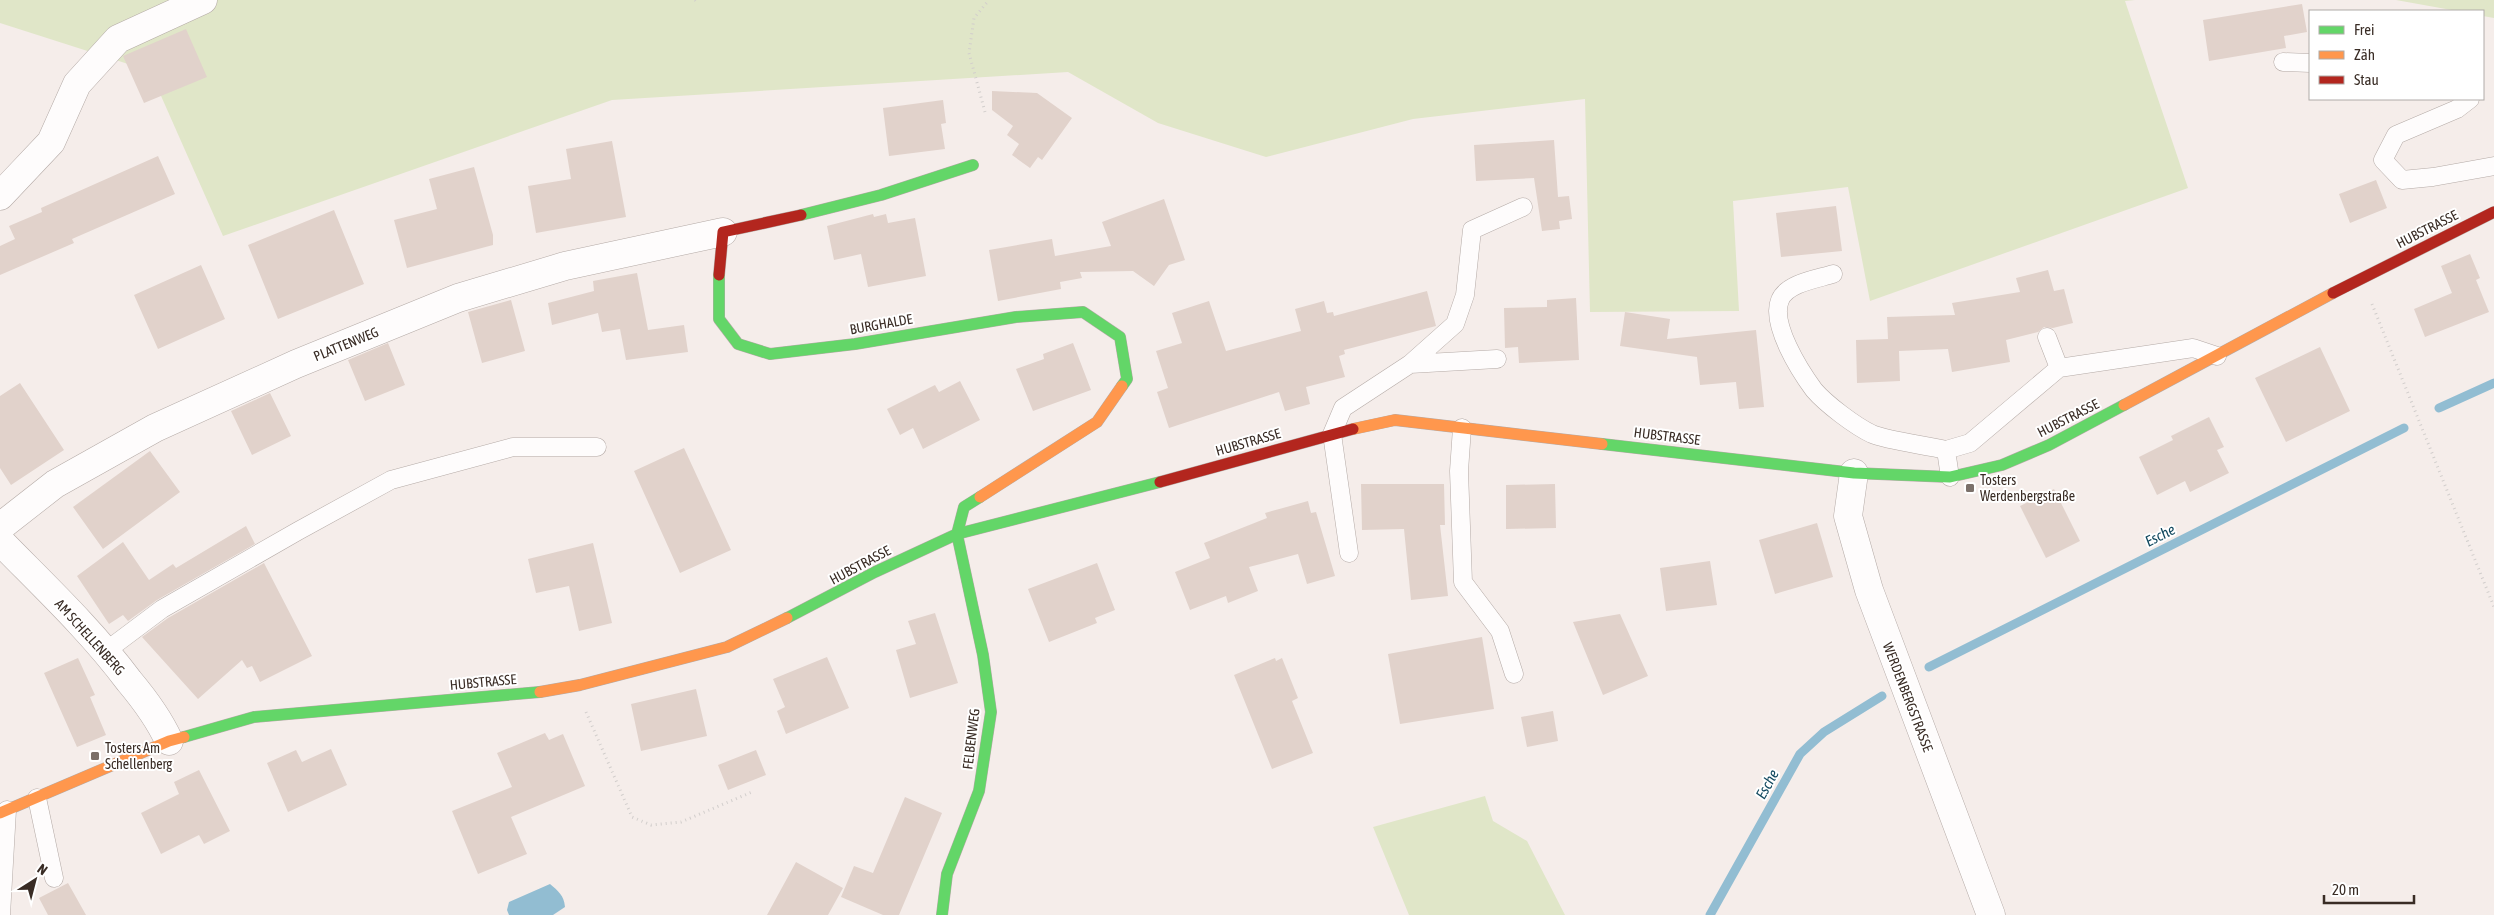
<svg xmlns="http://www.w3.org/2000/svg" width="2494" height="915" viewBox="0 0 2494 915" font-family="'Asap Condensed',sans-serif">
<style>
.green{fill:#e0e6c8}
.water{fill:#92bdd2}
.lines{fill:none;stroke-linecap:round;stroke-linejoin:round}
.stream{stroke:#92bdd2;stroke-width:9}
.building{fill:#e1d2cb}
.lane-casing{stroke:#b4aaa6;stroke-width:19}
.street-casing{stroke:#b4aaa6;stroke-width:29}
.fast-casing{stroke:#b4aaa6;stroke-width:12}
.slow-casing{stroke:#b4aaa6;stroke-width:12}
.jam-casing{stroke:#b4aaa6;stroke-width:12}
.path{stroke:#d2cecc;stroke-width:3;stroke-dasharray:1 4;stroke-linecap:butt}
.lane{stroke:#fefcfc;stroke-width:18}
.street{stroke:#fefcfc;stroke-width:28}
.fast{stroke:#63d668;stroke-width:11}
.slow{stroke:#ff974d;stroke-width:11}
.jam{stroke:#b3261e;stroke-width:11}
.poi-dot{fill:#7b706a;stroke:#fff;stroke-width:2}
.labels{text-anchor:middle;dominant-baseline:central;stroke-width:4;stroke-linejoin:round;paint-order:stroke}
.street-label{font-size:14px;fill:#392c25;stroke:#fff}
.poi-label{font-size:14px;fill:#392c25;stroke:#fff;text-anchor:start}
.water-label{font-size:15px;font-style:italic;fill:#11485e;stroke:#fff}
</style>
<rect width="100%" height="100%" fill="#f5edea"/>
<path class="green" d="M0 0H2135L2125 1 2188 188 1870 301 1848 187 1733 201 1739 311 1590 312 1585 99 1413 119 1266 157 1158 123 1068 72 612 100 223 236 150 71 0 23Z
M2396 0H2494V18L2483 16V11H2457Z
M1485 796 1493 821 1527 841 1565 915H1409L1373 827Z"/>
<path class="water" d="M550 884C558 891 564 895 565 907L553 915H509L507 910 509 902Z"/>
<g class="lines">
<path class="stream" d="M2439 408 2494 383
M1929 667 2404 428
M1710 915 1800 754 1824 732 1882 696"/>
</g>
<path class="building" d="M2302 4 2307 32 2284 36 2286 48 2209 61 2203 20Z
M186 29 207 77 144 103 123 56Z
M992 91 1037 93 1072 118 1042 160 1038 157 1030 168 1012 155 1019 144 1007 135 1013 126 992 110Z
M943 100 946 123 941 124 945 149 889 156 883 108Z
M1554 140 1558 197 1569 196 1572 219 1559 221 1560 229 1542 231 1534 178 1476 181 1474 145Z
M612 141 626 217 536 233 528 186 571 179 566 149Z
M158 156 175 194 72 239 74 243 0 275V246L15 239 9 226 42 212 41 208Z
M474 167 493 235V245L407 268 394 220 437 209 429 179Z
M2376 180 2387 208 2350 223 2339 194Z
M1164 199 1185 260 1169 265 1154 286 1133 271 1080 272 1082 278 1060 282 1061 289 998 301 989 250 1052 239 1055 256 1111 246 1102 222Z
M1836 206 1842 251 1781 257 1776 213Z
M334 210 364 284 278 319 248 245Z
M873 214 874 217 886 214 888 223 915 218 926 276 868 287 861 254 834 260 827 226Z
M2470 254 2480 278 2476 280 2489 312 2425 337 2414 309 2452 293 2441 266Z
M201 265 225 319 158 349 134 295Z
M2048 270 2054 291 2064 289 2073 323 2053 328 2044 327 2038 332 2006 340 2010 362 1952 372 1948 349 1899 351 1900 381 1857 383 1856 340 1888 339 1887 317 1955 315 1952 303 2020 292 2016 278Z
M637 273 648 330 684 325 688 352 626 360 620 329 602 332 598 313 552 325 548 303 594 291 593 281Z
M1427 291 1436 326 1344 350 1345 354 1339 356 1345 377 1306 387 1310 404 1285 411 1279 392 1169 428 1157 392 1168 388 1156 351 1182 343 1172 313 1209 301 1226 351 1301 331 1295 309 1324 301 1327 313 1333 312 1334 316Z
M1576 298 1579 360 1519 363 1518 347 1505 348 1504 308 1547 307V300Z
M511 300 525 351 482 363 468 312Z
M1625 312 1670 319 1667 339 1756 330 1764 407 1739 409 1736 382 1700 385 1697 357 1620 346Z
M388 343 405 385 365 401 348 360Z
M1073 343 1091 390 1033 411 1016 369 1044 359 1043 354Z
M2320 347 2350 411 2286 442 2255 378Z
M960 381 980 420 923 449 913 428 900 435 887 409 935 385 939 392Z
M20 383 64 450 11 485 0 468V396Z
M270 393 291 436 252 455 231 411Z
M2209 417 2224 447 2217 450 2229 473 2190 492 2185 481 2157 495 2139 457 2173 440 2171 436Z
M684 448 731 550 680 573 634 471Z
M150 451 180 492 103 549 73 507Z
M1361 484H1444L1445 525H1440L1448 596 1411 600 1404 529 1362 530Z
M1555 484 1556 528 1506 529V485Z
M2054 489 2080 541 2046 558 2020 506Z
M1308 501 1311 513 1316 512 1335 576 1307 584 1298 554 1249 567 1258 591 1228 603 1226 596 1190 610 1175 572 1210 558 1204 543 1267 518 1265 513Z
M1817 523 1833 577 1775 594 1759 540Z
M246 526 255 544 157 600 128 621 123 615 109 624 77 576 123 542 149 580 173 564 176 568Z
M593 543 612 623 579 631 569 586 536 593 528 559Z
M1710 561 1717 605 1666 611 1660 568Z
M264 563 312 656 260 682 252 666 247 668 242 660 198 699 142 637 168 618Z
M1097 563 1115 610 1095 618 1097 623 1049 642 1028 589Z
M935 613 958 683 910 698 896 650 916 644 908 621Z
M1620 614 1648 676 1603 695 1573 622Z
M1482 637 1494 709 1400 724 1388 654Z
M827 657 849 708 786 734 777 711 785 707 773 679Z
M78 658 95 695 90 697 106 735 77 747 44 673Z
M1275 658 1276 661 1282 658 1298 698 1292 701 1313 753 1272 769 1234 675Z
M696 689 707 736 641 751 631 704Z
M1553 711 1558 741 1527 747 1521 717Z
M545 733 549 740 563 734 585 786 511 817 527 854 478 874 452 811 512 787 497 753Z
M331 749 347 785 288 812 267 763 296 750 302 762Z
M756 750 766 775 728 790 718 765Z
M199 770 230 831 204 844 199 835 161 854 141 813 179 794 174 782Z
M905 797 942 813 899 915H883L841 897 854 866 873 873Z
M796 862 843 888 828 915H767Z
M68 883 86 915H48L39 898Z"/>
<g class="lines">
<g class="lane-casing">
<path id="lane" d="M2283 62 2310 63
M2470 99 2457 109 2396 135 2383 160 2402 180 2433 177 2494 166
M1833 274C1817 279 1787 283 1780 300 1770 324 1800 371 1814 390 1826 404 1855 426 1872 434 1889 441 1926 445 1946 450L1950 477
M1410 364 1455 324 1465 295 1472 230 1523 207
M2059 368 2193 348 2217 356
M1462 428 1459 471 1463 582 1500 631 1514 674
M1946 450 1970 443 2059 368 2047 337
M1349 553 1332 434 1343 408 1410 364 1497 359
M106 651 162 609 298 531 391 480 513 447H597
M37 798 54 878
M1 915 7 810"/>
</g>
<g class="street-casing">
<path id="street" d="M0 196 51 142 77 84 118 39 203 0
M1854 473 1848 516 1869 590 1991 915
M0 527 55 484 155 428 296 364 458 298 565 266 723 232
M0 541C44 586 91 630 129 681 145 700 159 719 169 741"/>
</g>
<g class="fast-casing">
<path id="fast" d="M801 215 881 195 973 165
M719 275V319L738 344 770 354 855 344 1016 317 1083 312 1120 337 1127 379 1122 386
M1602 444 1854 473 1950 477 2002 465 2049 445 2124 405
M787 618 875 572 957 534 1160 482
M184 737 254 717 540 692
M942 915 947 874 979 791 991 712 983 655 957 534 964 507 980 497"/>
</g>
<g class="slow-casing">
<path id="slow" d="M2124 405 2333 293
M1353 429 1395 420 1602 444
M980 497 1097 422 1122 386
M540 692 580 685 727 647 787 618
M0 813 169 741 184 737"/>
</g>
<g class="jam-casing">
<path id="jam" d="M719 275 723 232 801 215
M2333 293 2494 212
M1160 482 1353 429"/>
</g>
<path class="path" d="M695 0 697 2
M985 112 969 53 974 18 989 0
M2372 304 2494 607
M586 712 632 817 651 825 681 822 752 792"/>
<use href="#lane" class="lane"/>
<use href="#street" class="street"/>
<use href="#fast" class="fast"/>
<use href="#slow" class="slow"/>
<use href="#jam" class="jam"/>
</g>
<g class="poi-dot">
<rect x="1965" y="483" width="10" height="10" rx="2.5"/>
<rect x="90" y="751" width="10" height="10" rx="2.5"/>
</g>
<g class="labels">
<g class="street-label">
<text transform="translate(2427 229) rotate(-27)">HUBSTRASSE</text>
<text transform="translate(881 324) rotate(-10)">BURGHALDE</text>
<text transform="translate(346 344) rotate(-22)">PLATTENWEG</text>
<text transform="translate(2068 418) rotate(-27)">HUBSTRASSE</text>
<text transform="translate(1667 436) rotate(7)">HUBSTRASSE</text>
<text transform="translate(1248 442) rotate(-16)">HUBSTRASSE</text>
<text transform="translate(860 565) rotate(-28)">HUBSTRASSE</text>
<text transform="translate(90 637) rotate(48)">AM SCHELLENBERG</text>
<text transform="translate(483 682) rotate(-5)">HUBSTRASSE</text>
<text transform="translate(1908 697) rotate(69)">WERDENBERGSTRASSE</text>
<text transform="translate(971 739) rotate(-83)">FELBENWEG</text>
</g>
<g class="poi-label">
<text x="1980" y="480">Tosters<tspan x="1980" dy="16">Werdenbergstraße</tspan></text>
<text x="105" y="748">Tosters Am<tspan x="105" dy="16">Schellenberg</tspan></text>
</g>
<g class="water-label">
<text transform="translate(2160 535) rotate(-27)">Esche</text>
<text transform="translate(1767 784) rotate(-61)">Esche</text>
</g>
</g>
<rect x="2309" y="10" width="175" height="90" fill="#ffffff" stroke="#b0aba8"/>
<rect x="2319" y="26" width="25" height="8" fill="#63d668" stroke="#b0aba8"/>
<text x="2354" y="35" font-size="15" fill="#392c25">Frei</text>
<rect x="2319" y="51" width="25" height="8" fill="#ff974d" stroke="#b0aba8"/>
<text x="2354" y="60" font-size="15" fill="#392c25">Zäh</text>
<rect x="2319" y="76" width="25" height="8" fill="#b3261e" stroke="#b0aba8"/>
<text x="2354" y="85" font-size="15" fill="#392c25">Stau</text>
<g transform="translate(35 880) rotate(36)" stroke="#ffffff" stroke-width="4" paint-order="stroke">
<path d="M0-4L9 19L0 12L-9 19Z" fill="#392c25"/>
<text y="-8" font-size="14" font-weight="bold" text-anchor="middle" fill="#392c25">N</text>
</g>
<path d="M2324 895v8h90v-8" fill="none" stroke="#392c25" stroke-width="2.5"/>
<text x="2332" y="895" font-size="15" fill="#392c25" stroke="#ffffff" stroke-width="4" paint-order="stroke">20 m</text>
</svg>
